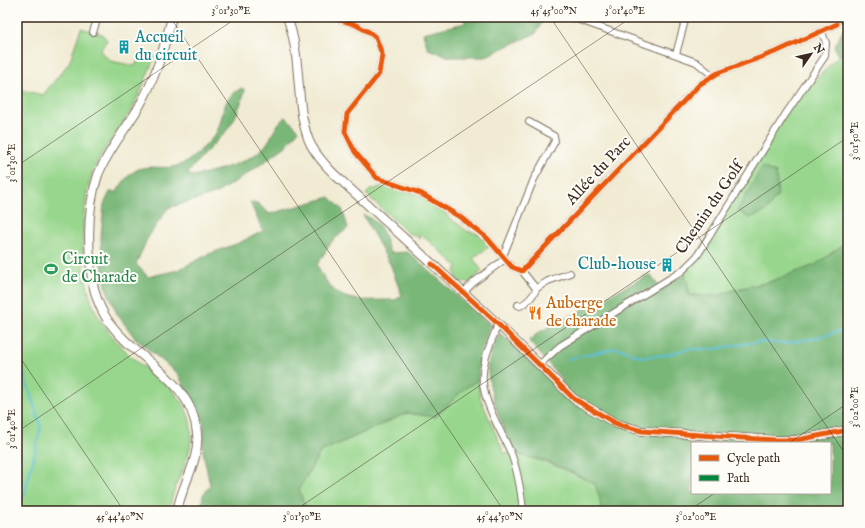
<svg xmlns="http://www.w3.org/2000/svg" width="865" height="528" viewBox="0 0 865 528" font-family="'IM FELL English',serif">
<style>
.green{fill:#97d68c;stroke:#698055}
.forest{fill:#79b778;stroke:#5a704b;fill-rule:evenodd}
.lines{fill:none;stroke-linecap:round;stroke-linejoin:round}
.stream{stroke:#5bc0d8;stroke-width:2}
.minor-casing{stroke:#7b6e5d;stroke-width:8}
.tertiary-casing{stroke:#7b6e5d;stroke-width:10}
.minor{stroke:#fff;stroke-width:6}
.tertiary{stroke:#fff;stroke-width:8}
.quiet{stroke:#00873e;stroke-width:4;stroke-dasharray:8 4;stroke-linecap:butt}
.cycleway-casing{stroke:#fdfcf7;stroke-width:8}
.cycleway{stroke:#e8590c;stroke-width:5}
.ticks{fill:none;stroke:#3b2a1e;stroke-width:1;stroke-opacity:0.45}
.labels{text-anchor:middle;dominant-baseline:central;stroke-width:4;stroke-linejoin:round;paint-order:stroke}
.culture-label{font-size:16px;fill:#0d838f;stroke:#fdfcf7;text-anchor:start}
.street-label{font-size:16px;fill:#3b2a1e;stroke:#fdfcf7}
.leisure-label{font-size:16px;fill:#27864d;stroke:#fdfcf7;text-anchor:start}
.food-label{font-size:16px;fill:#c56008;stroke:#fdfcf7;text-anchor:start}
.neatline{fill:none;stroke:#3b2a1e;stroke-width:1.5}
.ticks-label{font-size:10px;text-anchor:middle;fill:#3b2a1e}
</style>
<rect width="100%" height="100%" fill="#fdfcf7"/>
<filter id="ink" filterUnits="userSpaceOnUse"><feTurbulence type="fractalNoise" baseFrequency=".025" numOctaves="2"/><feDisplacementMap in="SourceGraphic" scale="8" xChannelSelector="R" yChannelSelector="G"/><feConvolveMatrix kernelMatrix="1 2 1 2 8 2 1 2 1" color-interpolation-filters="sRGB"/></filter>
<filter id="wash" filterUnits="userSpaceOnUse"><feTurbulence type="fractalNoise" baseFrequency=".012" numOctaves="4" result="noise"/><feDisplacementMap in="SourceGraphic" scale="16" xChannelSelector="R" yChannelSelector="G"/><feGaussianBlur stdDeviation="0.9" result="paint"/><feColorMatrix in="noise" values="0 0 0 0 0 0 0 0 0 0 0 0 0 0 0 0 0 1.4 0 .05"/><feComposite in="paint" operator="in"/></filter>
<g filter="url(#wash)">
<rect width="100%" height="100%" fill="#f1ebd3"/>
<path class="green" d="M81 28 102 34 107 40 100 51 111 61 135 66 142 52 155 57C147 74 141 93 131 110 120 130 102 149 93 171 80 203 79 276 94 308 102 326 118 344 133 358 156 379 187 392 191 427 195 460 171 481 170 511H17V89L43 95 69 63Z
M848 50V243L844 244 816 265 769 282 737 289 717 296 690 295 685 273 786 112 839 55Z
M391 184 424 197 445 210 447 216 467 231 479 234 490 246 473 258 482 271 469 283 458 282 455 271 457 266 421 234 419 239 417 236 408 233 366 194 370 190Z
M478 380 480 397 504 453C539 456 564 469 595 484L600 499 601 511H313L304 504 298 489 320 452 407 413 436 417 465 388Z"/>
<path class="forest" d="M465 17H545L536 33 484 57H450L428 49 423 33 465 23Z
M844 17H848V50L839 56 834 47 846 25Z
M241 88 245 90C241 103 236 119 227 130 215 145 198 157 188 174L192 176C212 172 251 163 265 146 273 137 275 123 286 117L299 130 286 146 253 170 215 194 168 208 147 239 136 264 148 277 178 270 209 254 239 243 263 231 250 202 257 203 270 214 330 197 342 209 348 228 332 241 317 265C337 306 354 300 395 300L402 296 391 266 363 215C384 222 383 235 390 253L408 252 490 325 480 354 478 380 465 388 436 417 407 413 320 452 299 489 304 504 313 511H201L203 495 210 485 203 452 204 425 178 374 135 338 117 314 107 290 102 266 101 236 104 204 110 192H117C141 149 158 179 188 161 194 157 213 139 216 133 222 123 222 107 229 98 232 94 237 91 241 88Z
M762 167 776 173 778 195 765 212 750 218 737 211Z
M848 243V511H601L600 499 595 484C580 477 566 469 551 463 542 459 530 459 521 455 505 446 486 382 488 365 490 353 495 343 500 333L558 388 563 381 529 341 538 333 650 274 661 290 685 273 690 295 717 296 737 289 769 282 815 265 844 244ZM692 443H830V493H692Z"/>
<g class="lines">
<path class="stream" d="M568 359 617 348 642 357 665 355 687 349H714L757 342 786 343 811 339 848 329
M17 504 24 496 41 427 19 358"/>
</g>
</g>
<g filter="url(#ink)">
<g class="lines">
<g class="minor-casing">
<path id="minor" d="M331 17 354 24 369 32 376 38 382 54 379 74 347 114 345 132 355 152 377 178 420 193 460 217 487 238 512 267 522 271 700 84 718 73 778 51 837 24
M571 17 696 62 712 75
M93 32 98 17
M676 54 686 17
M503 256 534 179 555 141 554 136 529 122
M522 271 534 286 537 288 548 281 570 273
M463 293 474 282 505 259
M518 305 520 306C528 302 533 297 537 288
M498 324C491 343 481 362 483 383 485 405 501 431 510 451 518 470 521 491 523 511
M540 364 560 346 682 271 697 256 785 115 825 56 826 43 822 32"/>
</g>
<g class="tertiary-casing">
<path id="tertiary" d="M172 17C164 48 156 77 140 105 127 128 108 150 98 175 89 201 88 232 90 259 91 280 95 301 107 319 134 360 192 378 197 433 200 461 182 484 177 511
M287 17C299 48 297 82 302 115 304 125 306 136 311 145 317 156 325 165 334 174L498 324 574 399 617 424 642 431 774 440H797L848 430"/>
</g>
<use href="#minor" class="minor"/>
<use href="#tertiary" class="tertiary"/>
<path class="quiet" d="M837 24 848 18"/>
<g class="cycleway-casing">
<path id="cycleway" d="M331 17 354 24 369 32 376 38 382 54 379 74 347 114 345 132 355 152 377 178 420 193 460 217 487 238 512 267 522 271 700 84 718 73 778 51 837 24
M432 264 498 324 574 399 617 424 642 431 774 440H797L848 430"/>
</g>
<use href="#cycleway" class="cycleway"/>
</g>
</g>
<path class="ticks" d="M170 17 504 511M550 17 848 458M17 166 238 17M17 353 124 511M17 432 632 17M789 443 848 403M294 511 848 137M688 511 715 493"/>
<defs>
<g id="building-bare" transform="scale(1.08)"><path d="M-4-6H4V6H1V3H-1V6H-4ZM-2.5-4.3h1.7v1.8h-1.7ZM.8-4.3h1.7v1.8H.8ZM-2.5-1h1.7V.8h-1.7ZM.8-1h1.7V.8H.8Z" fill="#0f9aa8" stroke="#fdfcf7" stroke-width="2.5" paint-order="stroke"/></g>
<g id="stadium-bare" transform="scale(1.08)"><path d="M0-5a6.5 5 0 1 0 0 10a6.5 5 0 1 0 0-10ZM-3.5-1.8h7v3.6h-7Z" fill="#2e9e5b" stroke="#fdfcf7" stroke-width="2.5" paint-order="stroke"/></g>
<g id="restaurant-bare" transform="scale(1.08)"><path d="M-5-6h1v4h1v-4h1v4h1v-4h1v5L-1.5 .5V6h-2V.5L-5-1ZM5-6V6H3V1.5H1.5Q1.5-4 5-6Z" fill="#e8710a" stroke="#fdfcf7" stroke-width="2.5" paint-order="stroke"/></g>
</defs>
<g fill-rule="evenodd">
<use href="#building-bare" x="124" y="47"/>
<use href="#building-bare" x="667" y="265"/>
<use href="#stadium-bare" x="51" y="269"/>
<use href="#restaurant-bare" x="535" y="313"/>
</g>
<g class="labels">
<g class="culture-label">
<text x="135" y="38">Accueil<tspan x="135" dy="18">du circuit</tspan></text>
<text x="656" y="265" text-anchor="end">Club-house</text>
</g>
<g class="street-label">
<text transform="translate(599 171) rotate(-47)">Allée du Parc</text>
<text transform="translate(710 208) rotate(-56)">Chemin du Golf</text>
</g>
<g class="leisure-label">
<text x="62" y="260">Circuit<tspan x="62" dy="18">de Charade</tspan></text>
</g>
<g class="food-label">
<text x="546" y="304">Auberge<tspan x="546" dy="18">de charade</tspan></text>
</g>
</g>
<rect width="865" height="528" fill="none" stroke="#fdfcf7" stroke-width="44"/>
<rect x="691" y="442" width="140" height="52" fill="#fdfcf7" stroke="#afa8a0"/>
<rect x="699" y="455" width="20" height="6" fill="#e8590c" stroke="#afa8a0"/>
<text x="727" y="462" font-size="12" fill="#3b2a1e">Cycle path</text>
<rect x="699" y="475" width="20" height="6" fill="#00873e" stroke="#afa8a0"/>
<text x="727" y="482" font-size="12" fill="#3b2a1e">Path</text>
<g transform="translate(811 54) rotate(56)" stroke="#fdfcf7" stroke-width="3" paint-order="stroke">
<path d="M0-3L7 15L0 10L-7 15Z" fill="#3b2a1e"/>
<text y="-6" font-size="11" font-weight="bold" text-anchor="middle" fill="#3b2a1e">N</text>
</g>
<rect x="22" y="22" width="821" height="484" class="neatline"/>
<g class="ticks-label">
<text x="231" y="14">3°01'30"E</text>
<text x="554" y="14">45°45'00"N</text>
<text x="625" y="14">3°01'40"E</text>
<text transform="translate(854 141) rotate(-90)" y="4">3°01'50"E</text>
<text transform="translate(11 163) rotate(-90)" y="4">3°01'30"E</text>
<text transform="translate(854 407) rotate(-90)" y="4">3°02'00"E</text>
<text transform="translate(11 429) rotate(-90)" y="4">3°01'40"E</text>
<text x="120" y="520">45°44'40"N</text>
<text x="302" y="520">3°01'50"E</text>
<text x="500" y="520">45°44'50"N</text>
<text x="696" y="520">3°02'00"E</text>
</g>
</svg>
